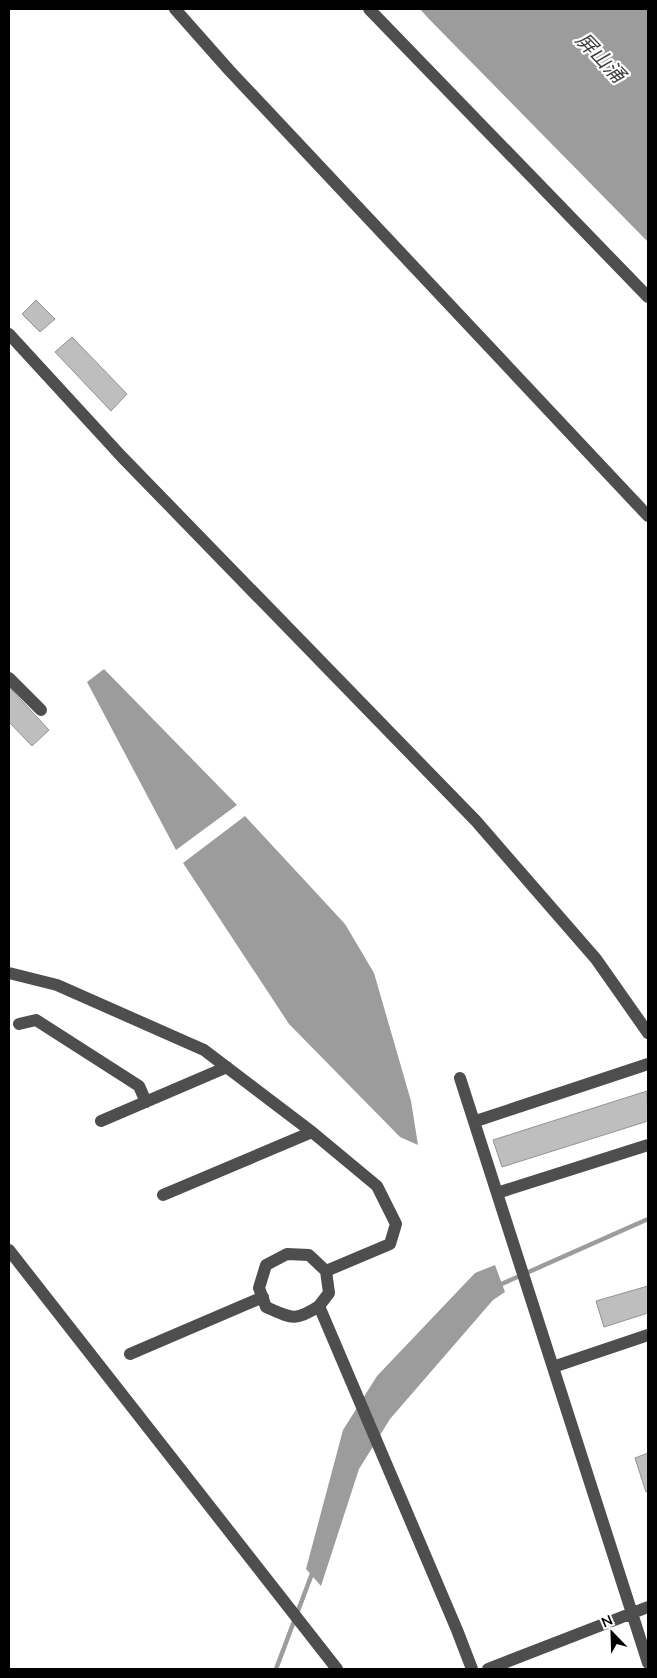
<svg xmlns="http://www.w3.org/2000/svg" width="657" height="1678" viewBox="0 0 657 1678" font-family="Mulish,'Noto Sans SC',sans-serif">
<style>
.water{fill:#9c9c9c}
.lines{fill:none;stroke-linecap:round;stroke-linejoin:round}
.stream{stroke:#9c9c9c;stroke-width:4.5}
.building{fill:#bebebe;stroke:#929292}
.minor{stroke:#4e4e4e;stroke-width:12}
.labels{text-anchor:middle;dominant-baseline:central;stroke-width:4.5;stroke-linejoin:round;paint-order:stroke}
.water-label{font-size:20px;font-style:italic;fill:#3d3d3d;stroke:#fff}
</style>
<rect width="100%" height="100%" fill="#fff"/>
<path class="water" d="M420 9H648V242L429 19Z
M104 669 237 805 176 850 87 682Z
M245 816 345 924 374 973 411 1101 418 1145 400 1137 289 1024 183 863Z
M495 1265 505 1292 493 1300 390 1419 359 1469 321 1586 306 1569 343 1430 377 1376 475 1273Z"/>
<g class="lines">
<path class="stream" d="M497 1286 648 1219
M276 1669 313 1571"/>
</g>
<path class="building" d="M36 300 55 319 40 332 22 314Z
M72 337 127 394 111 411 55 352Z
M9 687 49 730 32 746 9 722Z
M647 1091 648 1121 502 1167 493 1140Z
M648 1286V1313L604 1327 596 1301Z
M648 1453V1491L646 1492 635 1458Z"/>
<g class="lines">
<path class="minor" d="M175 9 229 70 648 516
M369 9 648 297
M9 334 122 457 476 821 596 959 648 1033
M9 678 41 710
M9 973 57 985 204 1050 312 1132 377 1186 396 1224 390 1244 326 1271 329 1293 319 1306 457 1630 472 1669
M19 1024 36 1020 139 1086 146 1102
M460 1078 648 1663
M479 1120 648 1064
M101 1121 227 1067
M497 1193 648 1145
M163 1195 312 1132
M9 1250 337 1669
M319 1306C295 1322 291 1318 266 1307L259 1288 266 1265 287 1254 309 1255 326 1271
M130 1354 263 1297
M553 1367 648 1335
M488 1669 648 1607"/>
</g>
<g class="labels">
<g class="water-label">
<text transform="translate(601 57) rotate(46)">屏山涌</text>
</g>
</g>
<rect width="657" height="1678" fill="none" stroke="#000000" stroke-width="20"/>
<g transform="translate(612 1633) rotate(337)" stroke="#ffffff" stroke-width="4" paint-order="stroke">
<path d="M0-4L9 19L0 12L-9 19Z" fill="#000000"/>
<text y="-8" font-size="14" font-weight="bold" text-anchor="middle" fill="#000000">N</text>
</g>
</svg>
